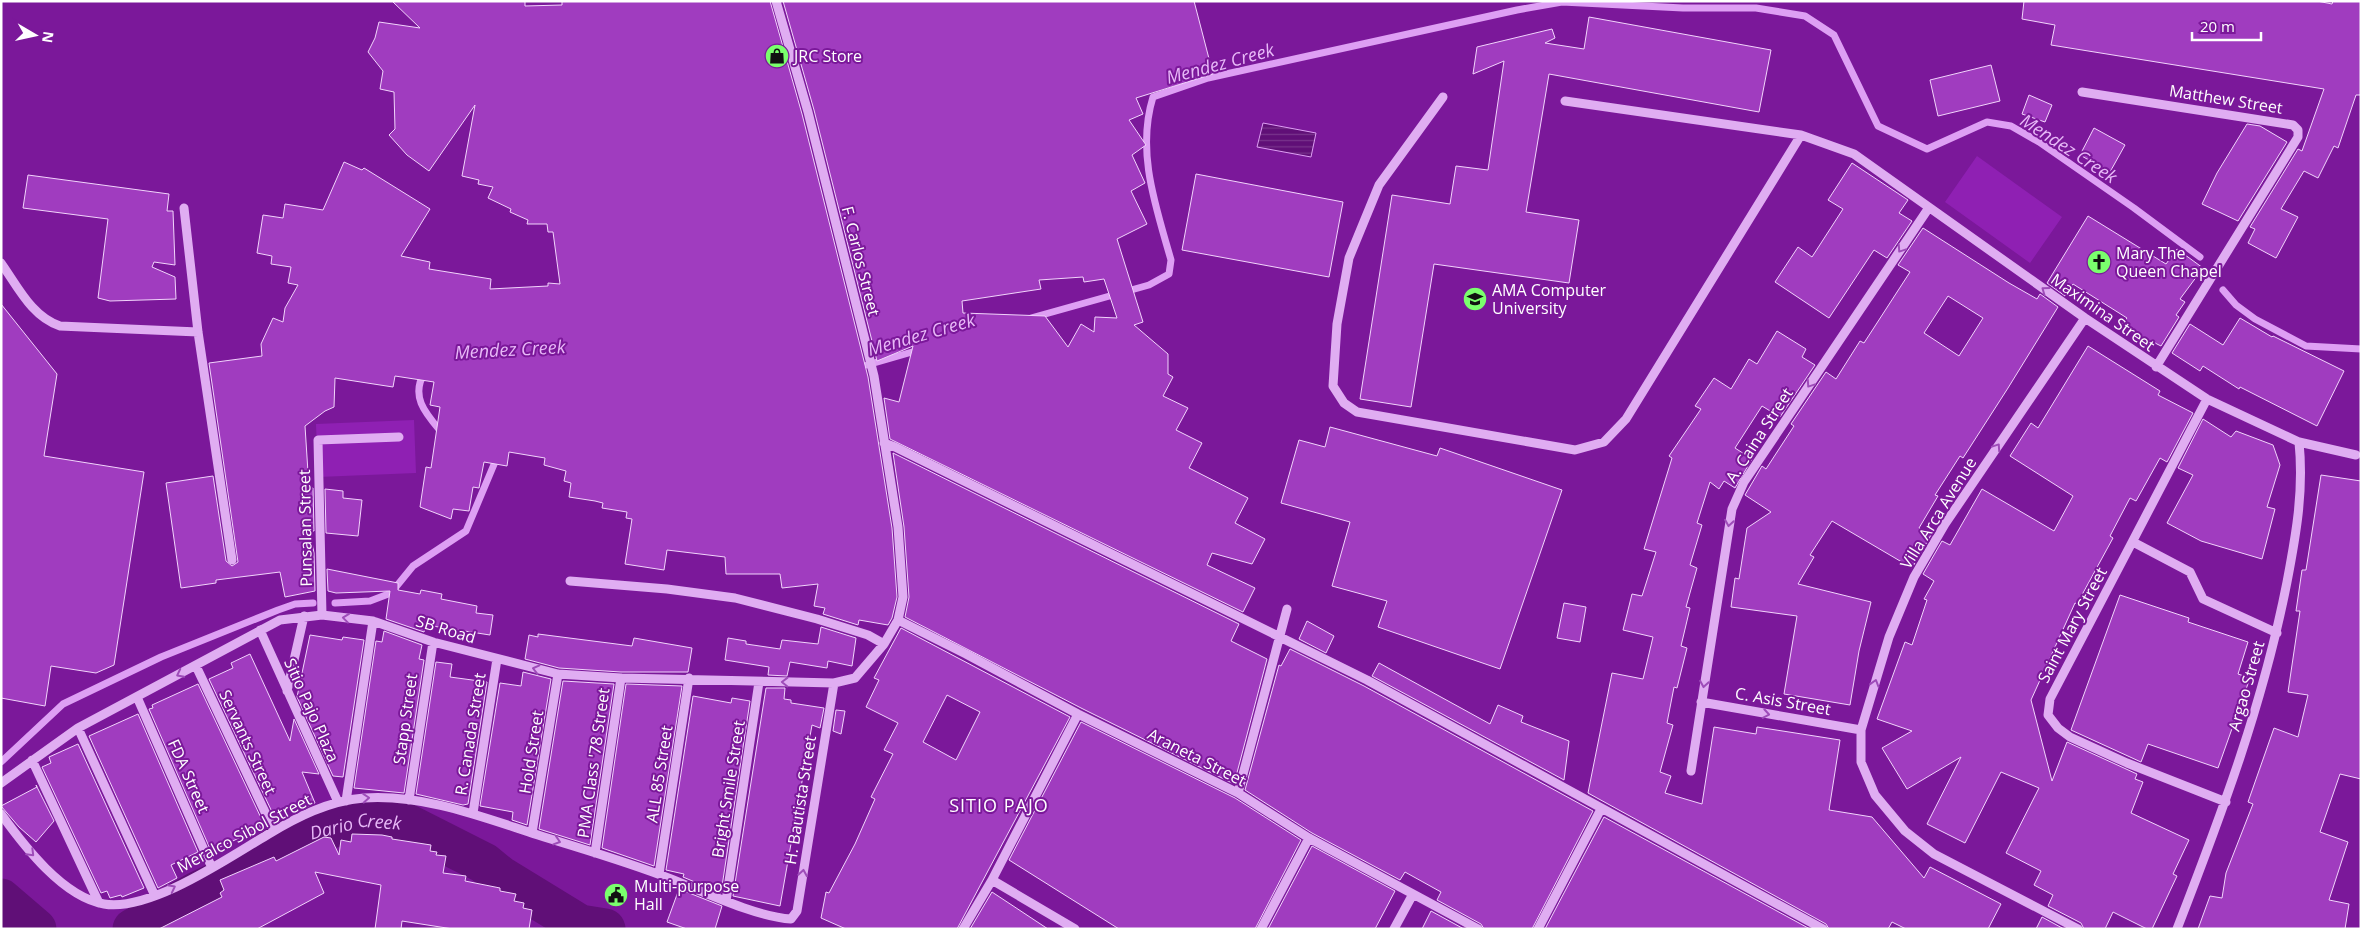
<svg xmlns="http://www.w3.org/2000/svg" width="2362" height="930" viewBox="0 0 2362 930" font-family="'Open Sans',sans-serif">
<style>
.pitch{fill:#8f20b3}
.water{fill:url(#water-rules);stroke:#de9ff4}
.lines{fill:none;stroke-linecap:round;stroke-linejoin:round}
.stream{stroke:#de9ff4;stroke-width:7}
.river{stroke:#600f77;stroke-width:41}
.building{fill:#a03cbf;stroke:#f2d4fc;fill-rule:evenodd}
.minor{stroke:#e0adf2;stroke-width:9}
.oneway{stroke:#9e4cb9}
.labels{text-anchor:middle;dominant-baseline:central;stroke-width:4;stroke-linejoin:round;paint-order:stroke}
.poi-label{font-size:16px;fill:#fff;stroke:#7b189a;text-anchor:start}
.street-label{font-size:16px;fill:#fff;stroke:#7b189a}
.water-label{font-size:18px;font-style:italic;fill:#e8b9f8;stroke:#7b189a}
.neighbourhood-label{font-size:18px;letter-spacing:1px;fill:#fff;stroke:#7b189a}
</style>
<defs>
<pattern id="water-rules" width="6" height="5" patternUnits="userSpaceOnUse" patternTransform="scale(1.25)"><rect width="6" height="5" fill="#600f77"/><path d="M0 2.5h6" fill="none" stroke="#78338b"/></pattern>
</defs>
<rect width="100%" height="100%" fill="#7b189a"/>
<path class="pitch" d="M1977 156 2062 217 2030 263 1945 202Z
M414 420 416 473 318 477 316 424Z"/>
<path class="water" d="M1263 123 1316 133 1311 157 1257 147Z"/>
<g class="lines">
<path class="stream" d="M2223 290 2236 305 2255 319 2306 346 2361 349
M1031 318 1149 285 1169 274 1171 260C1156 207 1136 152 1153 97L1208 78 1517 10 1562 2 1683 8H1756L1805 16 1834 35 1878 126 1927 149 1987 122 2011 126 2039 142 2134 208 2200 257
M867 365 919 350
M425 372C409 397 427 415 443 434
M335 603 370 601 391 593 413 566 466 531 495 462 491 457
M1 762 63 704 161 657 278 610 295 604 313 603"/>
<g class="river">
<path d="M1 899 36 929"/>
<path id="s1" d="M133 929 197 892 247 868 289 838 363 820 405 823 484 863 500 876 580 925 605 929"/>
</g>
</g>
<path class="building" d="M392 1H525V6L562 5V1H770L802 114 868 377 892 528 897 597 892 618 888 625 859 620 858 625 823 614 825 608 814 606 818 584 782 588 780 574H726L725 557 667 550 664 570 625 564 632 519 626 518 627 512 602 508 603 503 595 501 569 497 571 483 564 481 566 471 544 465 545 458 509 452 507 466 484 462 479 488 473 487 469 511 453 509 451 519 420 507 426 467 431 468 440 407 430 405 434 382 395 376 393 387 335 378 334 407 325 411 305 426 309 488H313L314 531H310L314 553 315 591 285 597 280 572 216 580V583L181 588 166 483 213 476 226 561 232 566 238 562 209 363 262 356 261 344 273 318 283 322 285 308 298 285 288 283 291 267 271 264 272 256 257 253 263 215 283 218 285 204 323 210 344 162 362 170 364 168 430 209 401 256 430 262 429 269 491 279 490 289 548 286V283L560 284 553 232H548L547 224H527L528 220 510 212 511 209 488 198 493 187 478 184 479 180 462 176 475 105 429 171 407 155 389 135 395 129 394 92 380 89 383 71 368 52 375 38 379 22 420 28Z
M783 1H1194L1213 74 1136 98 1143 114 1129 120 1146 145 1132 155 1145 183 1131 191 1147 224 1117 239 1143 322 1134 325 1168 354V374L1173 377 1163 396 1188 408 1176 430 1202 443 1189 468 1248 498 1235 523 1265 539 1252 564 1212 553 1207 565 1255 588 1243 612 890 439 884 398 899 402 913 346 877 361 814 110ZM1083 277 1084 282 1104 279 1117 318 1095 317 1094 332 1081 324 1068 347 1045 316 963 313 962 301 1041 289 1039 280Z
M2024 1H2317L2332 4 2333 1H2361V95H2356L2338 148 2334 146 2318 178 2304 171 2281 209 2298 217 2276 258 2248 243 2255 229 2250 227 2298 149 2302 151 2324 89 2051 45 2055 25 2022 19Z
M1589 17 1771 50 1759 112 1549 74 1526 212 1579 220 1569 283 1434 264 1411 407 1360 399 1392 195 1450 204 1456 166 1488 170 1504 61 1473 74 1477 47 1552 29 1555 38 1545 43 1584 49Z
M1991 65 2000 101 1938 116 1930 80Z
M2029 95 2052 105 2045 122 2022 114Z
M2247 124 2260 126 2287 142 2238 221 2202 204 2217 173Z
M2094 128 2125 145 2110 172 2080 155Z
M1852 163 1908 200 1899 213 1912 221 1887 258 1874 250 1829 318 1775 282 1798 247 1812 257 1843 209 1828 200Z
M1196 174 1343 202 1329 277 1182 250Z
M28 175 169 194 167 211H173L175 265 154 262 152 267 175 277 176 299 110 301 98 298 108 219 23 208Z
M2088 216 2166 264 2177 249 2203 268 2180 299 2185 302 2176 315 2179 317 2161 346 2155 343 2153 346 2122 324 2127 318 2073 284 2065 296 2047 283Z
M1923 228 2009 283 2037 299 2040 294 2058 307 2008 388 1963 458 1960 456 1935 495 1938 496 1919 528 1931 535 1912 568 1832 521 1810 555 1814 557 1798 584 1871 602 1859 651 1850 705 1784 694 1797 616 1731 607 1735 578 1739 579 1747 528 1771 512 1745 495 1762 466 1766 469 1794 426 1791 424 1826 372 1836 379 1860 341 1864 343 1910 272 1898 265ZM1948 296 1983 318 1959 356 1924 333Z
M1 304 57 374 44 456 144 472 114 665 96 673 51 666 45 706 1 698Z
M2240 318 2272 337 2273 336 2344 371 2317 426 2240 387 2239 389 2203 366 2200 371 2172 353 2190 324 2223 345Z
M1777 331 1806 349 1802 357 1815 365 1780 417 1762 406 1735 448 1752 459 1735 488 1724 481 1719 489 1710 482 1697 523 1702 525 1690 565 1697 568 1686 607 1690 608 1681 646 1687 648 1677 688 1674 687 1667 723 1673 725 1660 772 1671 776 1665 793 1702 804 1714 727 1756 734 1757 727 1840 740 1829 810 1872 817 1924 878 1930 867 2001 904 1988 929H1906L1892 922 1888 929H1829L1826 924 1588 793 1612 673 1643 679 1653 637 1623 630 1632 594 1642 596 1656 552 1644 549 1672 458 1669 456 1701 409 1695 406 1714 378 1731 389 1749 359 1757 364Z
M2088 346 2160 391 2158 395 2193 413 2167 462 2160 458 2136 501 2130 498 2110 536 2113 538 2077 604 2075 603 2031 700 2052 781 2067 742 2137 774 2135 779 2143 782 2131 813 2189 840 2173 874 2177 876 2152 929H2147L2113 912 2105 929H2084L2081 923 2048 906 2053 895 2034 885 2041 871 2006 853 2039 788 2001 772 1965 843 1927 824 1961 757 1907 789 1882 748 1912 731 1877 719 1905 642 1912 645 1927 600 1924 599 1934 581 1923 574 1942 541 1950 545 1982 489 2054 531 2073 496 2010 456 2031 423 2038 428Z
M2203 419 2231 437 2236 431 2273 445 2280 465 2267 507 2275 509 2262 559 2201 541 2167 523 2193 475 2178 468Z
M1330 427 1437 456 1440 448 1562 490 1500 669 1378 627 1387 601 1332 586 1350 522 1281 503 1299 440 1325 447Z
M893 453 1239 624 1231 641 1267 659 1234 784 1081 708 905 617 909 597 904 527Z
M2321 475 2361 481V779L2340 774 2320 832 2348 842 2329 900 2349 904 2345 929H2198L2210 896 2222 898 2226 873 2253 804 2248 802 2274 728 2298 737 2308 695 2288 692 2300 611H2296L2302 570H2306Z
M325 489 343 491V498L362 500 358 536 326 533Z
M327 569 398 583V590L420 594 421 590 442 594 441 599 477 606 476 613 493 615 490 635 426 625 424 632 386 619 390 591 336 593 328 591Z
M2120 595 2189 618 2188 622 2248 642 2238 674 2250 678 2218 768 2148 744 2141 762 2071 730Z
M1564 603 1586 607 1580 642 1557 638Z
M1307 621 1334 636 1326 653 1299 639Z
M821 627 856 638 852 666 828 661 827 668 790 662 787 676 768 675 769 667 725 660 728 638 746 641V644L780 649 782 640 818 644Z
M901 628 1070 717 957 929H846L821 918 826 892 829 893 855 844 875 799 871 797 893 754 884 750 898 723 866 707 879 680 874 678ZM947 695 980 712 956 760 923 742Z
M384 631 422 645 419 659 424 660 404 793 354 788 376 641 382 642Z
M538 634 632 646 634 638 692 648 688 672H621L559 668 525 659 529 635 538 637Z
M310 635 342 640 343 637 364 640 343 777 333 776 297 697Z
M1290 649 1364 686 1593 811 1532 929H1484L1481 924 1437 900 1441 892 1405 872 1400 880 1312 833 1245 790 1279 665 1281 666Z
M250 654 290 741 294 719 319 774 302 772 315 803 299 810 296 804 273 814 209 679 233 668 231 663Z
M436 662 452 664 450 677 487 682 468 804 463 805 416 794Z
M1379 663 1490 724 1498 705 1523 716 1521 722 1569 741 1564 780 1372 676Z
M523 672 551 679 527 825 512 820 513 812 480 806 500 683 521 686Z
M563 681 614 684 590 845 539 829Z
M198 684 262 820 258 821 261 828 211 851 149 709 153 708 152 705Z
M626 684 682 686 654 866 602 848Z
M766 688H785L784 699 791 700V703L824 708 820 728 812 725 780 906 733 896Z
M693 696 731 703 732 698 750 701 721 893 683 877 684 874 666 870Z
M836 710 845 711 841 734 833 731Z
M138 714 198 852 171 865 177 878 158 888 89 736Z
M1081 722 1235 798 1301 840 1255 929H1119L1009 860Z
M78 744 144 888 122 897 121 895 110 898 107 891 101 893 42 767 51 763 49 757Z
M36 785 54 821 36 842 19 827 1 806 37 787Z
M1604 817 1810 929H1545Z
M352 834 382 835 392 837V839L431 845 430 851 437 852 436 855 446 856 443 873 466 876 465 881 500 888V891L516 894 514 901 524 903 523 908 532 910 529 929H453L402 921 401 929H375L381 885 315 872 324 893 257 929H159L222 897 220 893 224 890 220 880 274 857 276 861 324 837 331 838 339 855 341 840 351 842Z
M1312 846 1395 891 1375 929H1268Z
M679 889 722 906 715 929H687L667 922Z
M992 892 1048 929H970Z
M1431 911 1464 929H1422Z
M2042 917 2064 929H2036Z"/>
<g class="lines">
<path class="minor" d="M2082 92 2293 125 2298 130V137L2156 367
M1443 97 1379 185 1349 258 1337 324 1333 386 1344 403 1357 412 1575 450 1604 442 1626 419 1801 135
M1565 101 1801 135 1854 154 2085 318 2207 399 2299 442 2356 455
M184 208 198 332 232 560
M1 263C18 287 32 317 60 326L198 332
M2207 399 2050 699 2048 715 2058 728 2070 737 2127 763 2226 802
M884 443 895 447 1367 680 1823 929
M2133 542 2190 572 2203 599 2277 633
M570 581 667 589 735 598 817 619 868 635 884 644
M322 615 318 440 399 437
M898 620 966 654 1078 714 1238 793 1309 838 1478 929
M260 630 338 802
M196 666 274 831
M287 691 304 616
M137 697 212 868
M1701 702 1861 730
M78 728 155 896
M32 760 99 903
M1691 771 1732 509 1744 482 1928 209
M1 783 78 728 280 620 322 615 373 621 433 642 558 674 621 678 834 683 855 678 884 644 898 620 903 597 898 527 874 376 808 112 776 1
M1238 793 1287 609
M409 800 433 642
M346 801 373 621
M473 813 497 659
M1 814C24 846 63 897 104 904 150 912 228 858 267 835 297 817 328 801 364 798 424 794 482 817 538 835 582 849 628 862 671 879 704 892 757 917 791 919L797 911 834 683
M532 833 558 674
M595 853 621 678
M659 874 689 678
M992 880 1075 929
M726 901 759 682
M963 929 992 880 1078 714
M1261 929 1309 838
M1394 929 1413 894
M1538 929 1601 809
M2078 929 1934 854 1905 831 1875 795 1861 762V730L1889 637 1914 577 1945 524 2085 318
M2177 929C2222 813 2263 704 2287 582 2296 535 2304 491 2299 442"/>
</g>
<defs><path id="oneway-chevron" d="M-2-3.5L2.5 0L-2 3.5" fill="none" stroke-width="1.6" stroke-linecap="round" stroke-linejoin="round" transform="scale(1.25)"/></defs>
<g class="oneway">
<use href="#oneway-chevron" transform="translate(1901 249) rotate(124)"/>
<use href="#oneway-chevron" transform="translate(2045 290) rotate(-144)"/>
<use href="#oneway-chevron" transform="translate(1810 384) rotate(124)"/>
<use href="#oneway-chevron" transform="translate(1997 447) rotate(-56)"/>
<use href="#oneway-chevron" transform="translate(1729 523) rotate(99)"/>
<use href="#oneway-chevron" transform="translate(346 618) rotate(-173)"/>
<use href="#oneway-chevron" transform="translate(536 669) rotate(-166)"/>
<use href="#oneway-chevron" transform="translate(180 674) rotate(153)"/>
<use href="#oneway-chevron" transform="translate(785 682) rotate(-179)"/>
<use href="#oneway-chevron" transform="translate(1875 683) rotate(-73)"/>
<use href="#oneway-chevron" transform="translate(1704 684) rotate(99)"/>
<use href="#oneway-chevron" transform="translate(1766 714) rotate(10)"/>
<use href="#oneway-chevron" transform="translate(366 798) rotate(-4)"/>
<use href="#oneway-chevron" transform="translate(557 841) rotate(18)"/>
<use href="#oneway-chevron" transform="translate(31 853) rotate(45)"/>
<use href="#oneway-chevron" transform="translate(803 873) rotate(-81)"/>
<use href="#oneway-chevron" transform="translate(172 888) rotate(-27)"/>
</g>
<defs>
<g id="shop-disc" transform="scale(1.25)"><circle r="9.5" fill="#7aff6d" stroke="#7b189a"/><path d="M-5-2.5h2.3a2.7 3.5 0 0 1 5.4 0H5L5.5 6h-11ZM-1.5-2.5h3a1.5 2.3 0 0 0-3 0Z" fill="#111"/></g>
<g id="church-disc" transform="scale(1.25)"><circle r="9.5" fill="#7aff6d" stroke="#7b189a"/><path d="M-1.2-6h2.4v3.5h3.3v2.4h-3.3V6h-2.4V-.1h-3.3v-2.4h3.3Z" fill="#111"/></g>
<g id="university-disc" transform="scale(1.25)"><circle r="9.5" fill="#7aff6d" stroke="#7b189a"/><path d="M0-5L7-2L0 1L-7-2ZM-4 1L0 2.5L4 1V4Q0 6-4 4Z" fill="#111"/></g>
<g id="civic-disc" transform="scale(1.25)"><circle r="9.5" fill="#7aff6d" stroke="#7b189a"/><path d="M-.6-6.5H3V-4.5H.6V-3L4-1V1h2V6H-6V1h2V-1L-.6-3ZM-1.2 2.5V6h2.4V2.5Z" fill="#111"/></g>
</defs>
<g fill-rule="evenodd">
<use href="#shop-disc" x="777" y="56"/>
<use href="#church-disc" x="2099" y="262"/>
<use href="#university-disc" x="1475" y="299"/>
<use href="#civic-disc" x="616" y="895"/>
</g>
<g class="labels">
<g class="poi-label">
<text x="794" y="56">JRC Store</text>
<text x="2116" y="253">Mary The<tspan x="2116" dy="18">Queen Chapel</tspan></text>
<text x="1492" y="290">AMA Computer<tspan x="1492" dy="18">University</tspan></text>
<text x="634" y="886">Multi-purpose<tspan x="634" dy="18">Hall</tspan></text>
</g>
<g class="street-label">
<text transform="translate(2226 99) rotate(9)">Matthew Street</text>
<text transform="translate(861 261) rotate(76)">F. Carlos Street</text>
<text transform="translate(2103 312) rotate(35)">Maximina Street</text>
<text transform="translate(1759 435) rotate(-57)">A. Caina Street</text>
<text transform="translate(1938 513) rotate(-58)">Villa Arca Avenue</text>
<text transform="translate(305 528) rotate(-91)">Punsalan Street</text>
<text transform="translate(2072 625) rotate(-62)">Saint Mary Street</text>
<text transform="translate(446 629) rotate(17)">SB Road</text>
<text transform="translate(2246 686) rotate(-74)">Argao Street</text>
<text transform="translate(1783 701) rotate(10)">C. Asis Street</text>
<text transform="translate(312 710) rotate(66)">Sitio Pajo Plaza</text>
<text transform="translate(405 719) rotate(-82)">Stapp Street</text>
<text transform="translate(470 734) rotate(-81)">R. Canada Street</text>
<text transform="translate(248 742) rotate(65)">Servants Street</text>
<text transform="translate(531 752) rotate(-81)">Hold Street</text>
<text transform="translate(1197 757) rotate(27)">Araneta Street</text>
<text transform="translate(593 763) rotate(-82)">PMA Class '78 Street</text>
<text transform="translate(659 774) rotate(-81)">ALL 85 Street</text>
<text transform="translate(189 776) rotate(66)">FDA Street</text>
<text transform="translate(728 789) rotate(-81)">Bright Smile Street</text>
<text transform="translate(800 800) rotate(-81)">H. Bautista Street</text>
<text transform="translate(244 833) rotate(-28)">Meralco Sibol Street</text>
</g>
<g class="water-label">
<text transform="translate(1220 63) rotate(-15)">Mendez Creek</text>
<text transform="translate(2069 148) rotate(33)">Mendez Creek</text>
<text transform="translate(921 334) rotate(-16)">Mendez Creek</text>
<text transform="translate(510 349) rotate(-3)">Mendez Creek</text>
<text stroke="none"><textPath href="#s1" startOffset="249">Dario Creek</textPath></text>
</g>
<g class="neighbourhood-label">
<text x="999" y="805">SITIO PAJO</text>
</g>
</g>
<rect width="2362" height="930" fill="none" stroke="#ffffff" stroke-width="5"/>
<g transform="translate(35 35) rotate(99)" stroke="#7b189a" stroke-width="4" paint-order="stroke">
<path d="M0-4L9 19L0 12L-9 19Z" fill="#ffffff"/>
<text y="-8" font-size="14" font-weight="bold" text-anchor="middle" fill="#ffffff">N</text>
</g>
<path d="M2192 32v8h69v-8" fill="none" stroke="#ffffff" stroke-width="2.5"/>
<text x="2200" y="32" font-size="15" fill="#ffffff" stroke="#7b189a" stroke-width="4" paint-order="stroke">20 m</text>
</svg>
